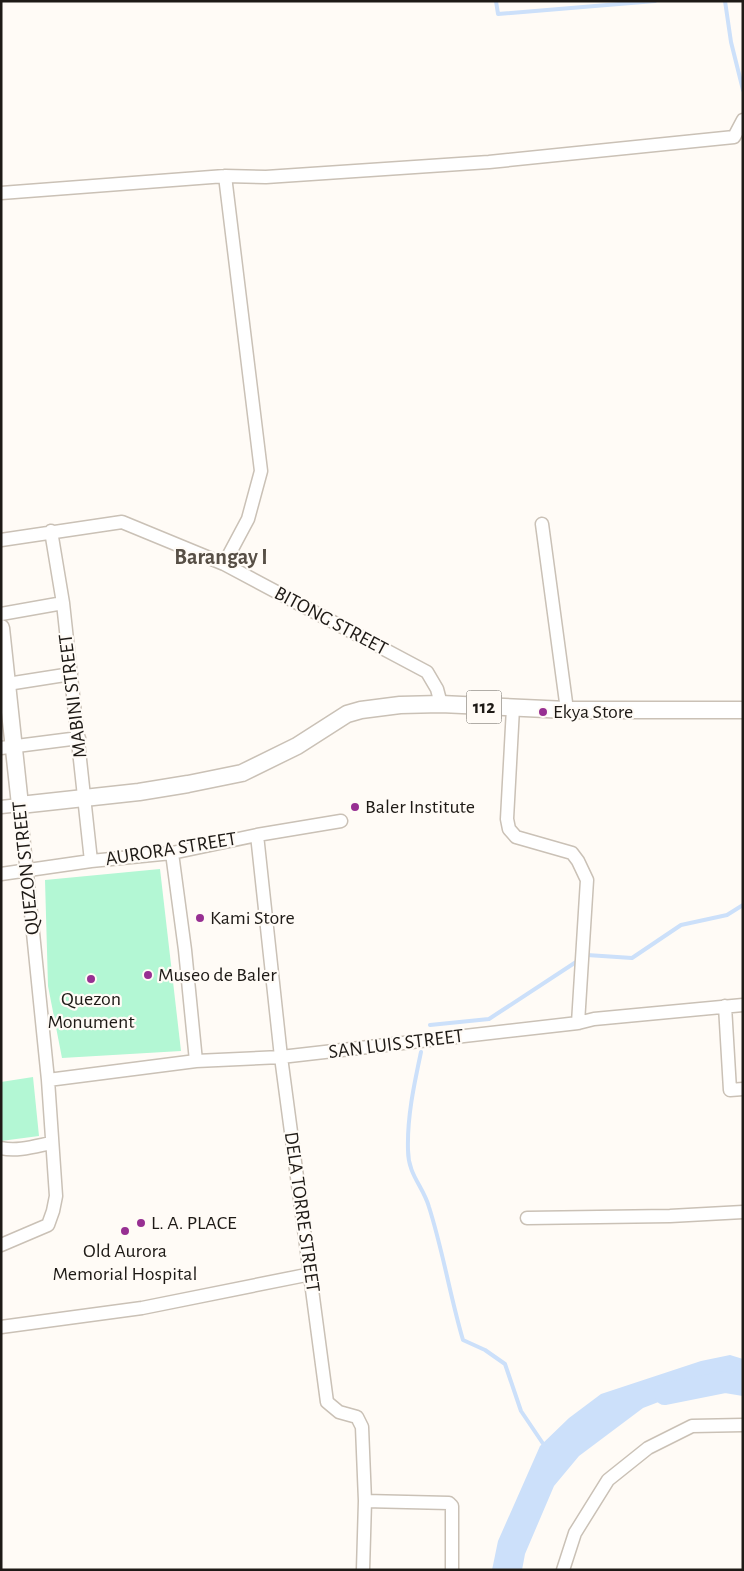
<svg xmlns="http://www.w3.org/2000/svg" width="744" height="1571" viewBox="0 0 744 1571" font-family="'Alegreya Sans',sans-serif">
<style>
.green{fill:#b3f7d4}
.water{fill:#cce0fa}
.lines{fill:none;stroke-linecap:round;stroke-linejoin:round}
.stream{stroke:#cce0fa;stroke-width:4}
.river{stroke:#cce0fa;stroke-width:22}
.minor-casing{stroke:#cac1b6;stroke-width:15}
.major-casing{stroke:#cac1b6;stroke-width:19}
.minor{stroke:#fff;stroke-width:12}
.major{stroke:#fff;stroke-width:16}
.poi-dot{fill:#972f92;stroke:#fffbf6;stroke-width:2}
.labels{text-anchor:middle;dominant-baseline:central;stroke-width:4.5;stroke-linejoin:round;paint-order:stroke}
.shield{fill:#fffbf6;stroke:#625e59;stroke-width:1}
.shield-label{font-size:19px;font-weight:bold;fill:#1e1a16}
.street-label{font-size:20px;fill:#1e1a16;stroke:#fffbf6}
.poi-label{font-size:20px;fill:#1e1a16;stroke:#fffbf6;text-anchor:start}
.quarter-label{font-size:22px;font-weight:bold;fill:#574f46;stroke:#fffbf6}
</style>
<rect width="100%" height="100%" fill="#fffbf6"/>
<path class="green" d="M160 869 181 1051 62 1058 48 986 45 880Z
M33 1077 39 1136 1 1141V1082Z"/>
<path class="water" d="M730 1355 743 1359V1375L728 1372 687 1391 643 1408 579 1456 554 1486 525 1554 522 1570H492L498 1541 540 1446 569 1418 601 1394 701 1361Z"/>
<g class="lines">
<path class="stream" d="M496 1 498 14 655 1
M725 1 731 42 743 90
M587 955 632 958 681 925 727 915 743 905
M430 1025 489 1019 576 962
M421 1052C414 1085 407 1117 408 1150 408 1175 423 1186 429 1207 443 1251 450 1296 463 1340L485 1350 505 1364 521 1411 546 1448"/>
<path class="river" d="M665 1394 725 1382 743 1385"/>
<g class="minor-casing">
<path id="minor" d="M1 193 225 176 266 177 489 162 734 137 743 120
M542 524 567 710
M51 531 63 603 91 861
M1 540 122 522 224 564 427 672 437 689 441 704
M224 564 248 519 261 471 225 176
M1 614 63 603
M1 685 71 674
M513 708 507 819 509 829 516 837 572 853 578 861 587 880 578 1023
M1 748 79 738
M1 807 20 805 48 1080 56 1196 53 1211 48 1225 1 1245
M257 835 281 1057 327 1402 339 1412 357 1417 362 1427 365 1501 363 1570
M172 853 185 950 196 1061
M1 874 91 861 172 853 257 835 341 821
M725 1006 730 1090 743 1089
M48 1080 196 1061 281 1057 578 1023 594 1019 743 1005
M1 1148C17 1152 36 1146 51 1143
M527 1218 670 1216 743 1212
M1 1327 142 1308 311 1274
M365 1501 449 1503 452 1506V1570
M563 1570 575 1533 608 1480 648 1448 692 1426 743 1425"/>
</g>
<g class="major-casing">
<path id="major" d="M1 628 20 805 139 792 188 784 242 773 297 746 347 714 361 710 400 705 441 704 567 710H743"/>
</g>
<use href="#minor" class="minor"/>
<use href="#major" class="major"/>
</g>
<g class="poi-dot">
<circle cx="543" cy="712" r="5"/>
<circle cx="355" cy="807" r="5"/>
<circle cx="200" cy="918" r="5"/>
<circle cx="148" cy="975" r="5"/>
<circle cx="91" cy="979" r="5"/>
<circle cx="141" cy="1223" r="5"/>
<circle cx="125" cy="1231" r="5"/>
</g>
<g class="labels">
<rect class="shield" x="466.5" y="690.5" width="35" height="33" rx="4"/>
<g class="shield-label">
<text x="484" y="707">112</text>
</g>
<g class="street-label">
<text transform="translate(331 621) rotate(28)">BITONG STREET</text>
<text transform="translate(73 696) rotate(-97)">MABINI STREET</text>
<text transform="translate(171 849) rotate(-9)">AURORA STREET</text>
<text transform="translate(26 868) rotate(-96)">QUEZON STREET</text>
<text transform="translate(396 1044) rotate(-7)">SAN LUIS STREET</text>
<text transform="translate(302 1212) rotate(82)">DELA TORRE STREET</text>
</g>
<g class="poi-label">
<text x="553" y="712">Ekya Store</text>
<text x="365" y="807">Baler Institute</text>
<text x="210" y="918">Kami Store</text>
<text x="158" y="975">Museo de Baler</text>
<text x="91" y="999" text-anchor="middle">Quezon<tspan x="91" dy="23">Monument</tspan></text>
<text x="151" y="1223">L. A. PLACE</text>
<text x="125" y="1251" text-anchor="middle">Old Aurora<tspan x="125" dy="23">Memorial Hospital</tspan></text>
</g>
<g class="quarter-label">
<text x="221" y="557">Barangay I</text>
</g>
</g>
<rect width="744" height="1571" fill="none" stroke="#1e1a16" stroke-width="5"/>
</svg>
